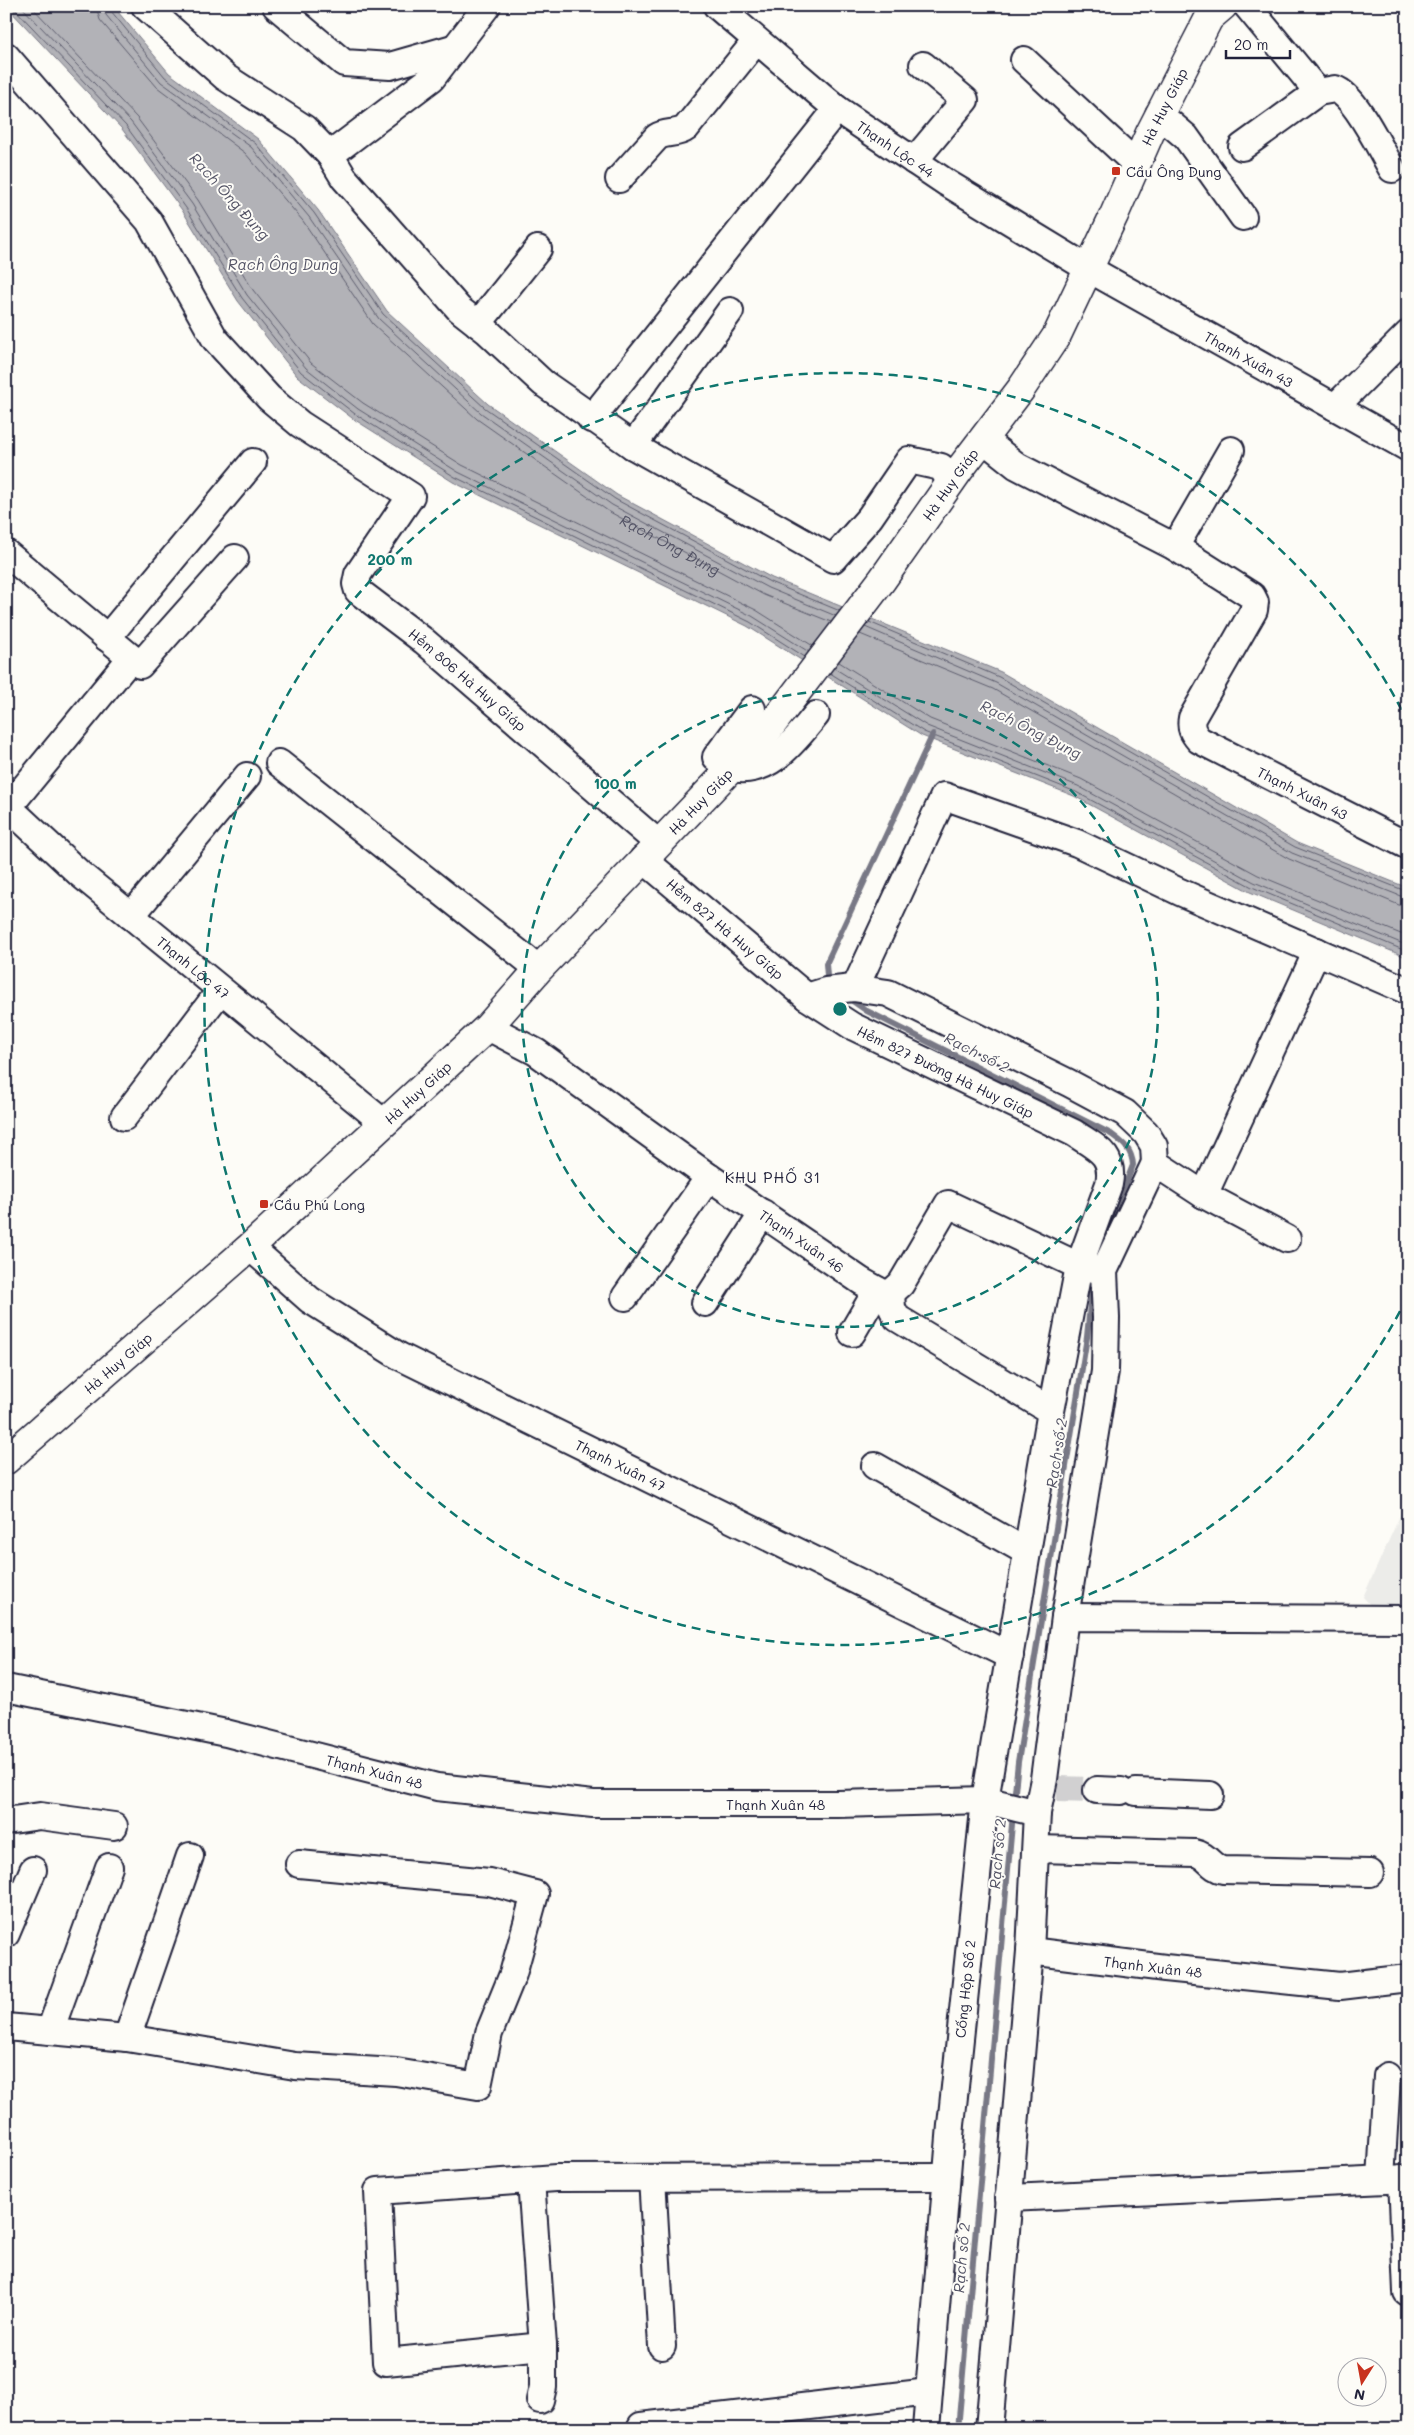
<svg xmlns="http://www.w3.org/2000/svg" width="1414" height="2435" viewBox="0 0 1414 2435" font-family="Mali,sans-serif">
<style>
.built{fill:#ecece9}
.water{fill:#b2b2b7;stroke:#787885}
.lines{fill:none;stroke-linecap:round;stroke-linejoin:round}
.shore{stroke:#5c5c6d;stroke-width:1}
.stream{stroke:#787885;stroke-width:6}
.minor-tunnel{stroke:#d1d0d1;stroke-width:26;stroke-dasharray:26 13;stroke-linecap:butt}
.minor-casing{stroke:#22223b;stroke-width:30}
.major-casing{stroke:#22223b;stroke-width:31}
.minor{stroke:#fdfcf7;stroke-width:26}
.major{stroke:#fdfcf7;stroke-width:28}
.ring{fill:none;stroke:#0f766e;stroke-width:2.5;stroke-dasharray:9 6}
.poi-dot{fill:#c8321e;stroke:#fdfcf7;stroke-width:2}
.labels{text-anchor:middle;dominant-baseline:central;stroke-width:4;stroke-linejoin:round;paint-order:stroke}
.street-label{font-size:14px;fill:#22223b;stroke:#fdfcf7}
.poi-label{font-size:14px;fill:#22223b;stroke:#fdfcf7;text-anchor:start}
.water-label{font-size:15px;font-style:italic;fill:#545466;stroke:#fdfcf7}
.neighbourhood-label{font-size:15px;letter-spacing:1px;fill:#22223b;stroke:#fdfcf7}
.centre{fill:#0f766e;stroke:#fdfcf7;stroke-width:2.5}
.ring-label{font-size:15px;text-anchor:middle;font-weight:bold;fill:#0f766e;stroke:#fdfcf7;stroke-width:4;stroke-linejoin:round;paint-order:stroke}
</style>
<rect width="100%" height="100%" fill="#fdfcf7"/>
<filter id="ink" filterUnits="userSpaceOnUse"><feTurbulence type="fractalNoise" baseFrequency=".02" numOctaves="2"/><feDisplacementMap in="SourceGraphic" scale="10" xChannelSelector="R" yChannelSelector="G"/><feConvolveMatrix kernelMatrix="1 2 1 2 8 2 1 2 1" color-interpolation-filters="sRGB"/></filter>
<g filter="url(#ink)">
<path class="built" d="M1408 1498V1610L1374 1609 1363 1597Z"/>
<path class="water" d="M6 6H113L169 73 258 139 318 210 387 311 488 404 617 495 772 578 1001 672 1297 843 1408 888V958L1250 892 1074 796 922 736 747 626 453 482 352 418 297 376 238 301 182 210 122 129Z"/>
<g class="lines">
<g class="shore">
<path d="M12 6 126 126 186 208 242 298 301 372 355 414 455 477 750 622 805 657"/>
<path d="M21 6 131 122 192 204 247 295 306 368 358 409 458 472 752 616 809 652"/>
<path d="M31 6 137 118 198 200 253 290 311 363 363 403 462 465 756 610 813 646"/>
<path id="s1" d="M96 6 100 20 157 87 245 153 303 221 373 324 477 419 608 511 764 595 831 622"/>
<path d="M103 6 106 15 161 82 251 147 309 217 379 319 481 413 612 505 768 588 836 616"/>
<path d="M110 6 111 11 165 77 255 143 314 213 383 314 485 408 615 499 770 582 840 611"/>
<path d="M869 622 999 677 1295 847 1408 892"/>
<path d="M865 627 996 683 1292 853 1408 899"/>
<path d="M860 634 993 689 1289 859 1399 905 1408 906"/>
<path d="M839 662 930 719 1081 779 1258 875 1408 937"/>
<path d="M834 668 927 726 1078 786 1254 882 1408 946"/>
<path d="M830 673 924 732 1076 792 1252 887 1408 952"/>
</g>
<path class="stream" d="M833 983 827 976 826 964 933 734
M847 997 867 1011 1111 1134C1123 1143 1132 1149 1133 1165L1096 1260
M1014 1801 1018 1762 1087 1337 1093 1274
M958 2429 1013 1813"/>
<path class="minor-tunnel" d="M1057 1789 1097 1790"/>
<g class="minor-casing">
<g id="minor">
<path d="M145 6 225 77 304 128 330 155"/>
<path d="M276 6 344 63 390 66 453 48"/>
<path d="M487 6 432 78 330 155 344 178 459 309 487 331 543 383 633 446 833 559 870 517 909 460 941 467 951 482"/>
<path id="s2" d="M717 6 837 109 947 183 1089 269 1408 448"/>
<path d="M1247 6 1318 92"/>
<path id="s3" d="M6 56 149 221 215 339 269 398 300 424 411 496 358 574 356 584 358 591 424 641 658 843"/>
<path d="M1024 60 1136 164"/>
<path d="M1159 114 1186 137 1243 217"/>
<path d="M1242 147 1318 92 1335 89C1356 96 1380 149 1392 169"/>
<path d="M914 161 965 100 923 65"/>
<path d="M619 179 657 137C666 131 677 135 686 128L756 41"/>
<path d="M478 324 538 249"/>
<path d="M1335 407 1408 334"/>
<path d="M591 419 837 109"/>
<path d="M983 439 1017 466 1175 547 1231 450"/>
<path d="M633 446 730 311"/>
<path id="s4" d="M1175 547 1252 596 1255 602 1254 610 1192 718C1190 728 1193 733 1199 740L1408 846"/>
<path d="M6 553 140 665 235 558"/>
<path d="M107 638 253 462"/>
<path d="M752 709 716 757C721 761 727 766 732 768 770 776 795 740 816 715"/>
<path d="M279 763 539 969"/>
<path id="s5" d="M6 805 80 874 384 1123"/>
<path d="M6 810 131 658"/>
<path id="s6" d="M643 859 807 997 852 1026 1074 1133C1096 1148 1115 1154 1109 1184L1079 1266 1051 1411"/>
<path d="M131 916 247 776"/>
<path d="M855 988 944 796 1077 843 1180 892 1408 991"/>
<path d="M807 997 826 991 853 988 888 993 1069 1083 1125 1113 1146 1133 1154 1146 1155 1163"/>
<path id="s7" d="M488 1027 536 1052 709 1177 861 1281 881 1292 891 1293 901 1284 948 1204 1079 1266 1104 1271"/>
<path d="M124 1117 220 991"/>
<path d="M1155 1163 1204 1195 1287 1239"/>
<path d="M1204 1195 1317 951"/>
<path id="s8" d="M250 1247 310 1300 399 1356 1010 1656"/>
<path d="M891 1293 892 1308 897 1318 1051 1411 985 1800 951 2125 926 2429"/>
<path d="M625 1297 709 1177"/>
<path d="M705 1303 763 1213"/>
<path d="M852 1333 877 1290"/>
<path d="M875 1466 1027 1552"/>
<path d="M1065 1617 1105 1371 1106 1318 1104 1271 1155 1163"/>
<path id="s9" d="M6 1688 226 1733 437 1787 593 1804H838L985 1800 1037 1813"/>
<path d="M1097 1790 1121 1791"/>
<path d="M1136 1792 1210 1795"/>
<path d="M6 1821 40 1816 114 1826"/>
<path d="M1037 1849 1195 1853C1207 1855 1211 1868 1223 1870L1370 1873"/>
<path d="M6 1934 33 1870"/>
<path id="s10" d="M1030 1951 1165 1968 1340 1986 1408 1978"/>
<path d="M6 2027 127 2038 295 2066 396 2072 478 2086 489 2033 513 1974 535 1894 489 1882 299 1864"/>
<path d="M50 2031 109 1867"/>
<path d="M127 2038 190 1856"/>
<path d="M652 2178 662 2346"/>
<path d="M1402 2179 1407 2292"/>
<path d="M531 2180 543 2346V2387L540 2400"/>
<path d="M1381 2180 1387 2076"/>
<path d="M1008 2198 1408 2179"/>
<path d="M543 2346 386 2362 378 2191 556 2178 946 2177"/>
<path d="M641 2426 929 2392"/>
<path d="M989 2429 1030 1951 1037 1813 1044 1779 1065 1617 1408 1619"/>
</g>
</g>
<g class="major-casing">
<g id="major">
<path id="s11" d="M6 1460 250 1247 488 1027 539 969 767 731 882 580 960 469 1021 389 1057 335 1114 215 1150 133 1209 18 1223 6"/>
</g>
</g>
<use href="#minor" class="minor"/>
<use href="#major" class="major"/>
</g>
</g>
<g class="ring">
<circle cx="840" cy="1009" r="318"/>
<path d="M1407 1298A636 636 0 1 1 1407 720"/>
</g>
<g class="poi-dot">
<rect x="1111" y="166" width="10" height="10" rx="2.5"/>
<rect x="259" y="1199" width="10" height="10" rx="2.5"/>
</g>
<g class="labels">
<g class="street-label">
<text stroke="none"><textPath href="#s11" startOffset="1798">Hà Huy Giáp</textPath></text>
<text stroke="none"><textPath href="#s2" startOffset="229">Thạnh Lộc 44</textPath></text>
<text stroke="none"><textPath href="#s2" startOffset="640">Thạnh Xuân 43</textPath></text>
<text stroke="none"><textPath href="#s11" startOffset="1362">Hà Huy Giáp</textPath></text>
<text stroke="none"><textPath href="#s3" startOffset="859">Hẻm 806 Hà Huy Giáp</textPath></text>
<text stroke="none"><textPath href="#s4" startOffset="371">Thạnh Xuân 43</textPath></text>
<text stroke="none"><textPath href="#s11" startOffset="958">Hà Huy Giáp</textPath></text>
<text stroke="none"><textPath href="#s6" startOffset="108">Hẻm 827 Hà Huy Giáp</textPath></text>
<text stroke="none"><textPath href="#s5" startOffset="248">Thạnh Lộc 47</textPath></text>
<text stroke="none"><textPath href="#s6" startOffset="372">Hẻm 827 Đường Hà Huy Giáp</textPath></text>
<text stroke="none"><textPath href="#s11" startOffset="552">Hà Huy Giáp</textPath></text>
<text stroke="none"><textPath href="#s7" startOffset="380">Thạnh Xuân 46</textPath></text>
<text stroke="none"><textPath href="#s11" startOffset="148">Hà Huy Giáp</textPath></text>
<text stroke="none"><textPath href="#s8" startOffset="432">Thạnh Xuân 47</textPath></text>
<text stroke="none"><textPath href="#s9" startOffset="378">Thạnh Xuân 48</textPath></text>
<text stroke="none"><textPath href="#s9" startOffset="782">Thạnh Xuân 48</textPath></text>
<text stroke="none"><textPath href="#s10" startOffset="124">Thạnh Xuân 48</textPath></text>
<text transform="translate(965 1989) rotate(-84)">Cống Hộp Số 2</text>
</g>
<g class="poi-label">
<text x="1126" y="171">Cầu Ông Dung</text>
<text x="274" y="1204">Cầu Phú Long</text>
</g>
<g class="water-label">
<text transform="translate(230 196) rotate(48)">Rạch Ông Đụng</text>
<text x="283" y="264">Rạch Ông Dung</text>
<text stroke="none"><textPath href="#s1" startOffset="798">Rạch Ông Đụng</textPath></text>
<text transform="translate(1031 729) rotate(27)">Rạch Ông Đụng</text>
<text transform="translate(977 1052) rotate(27)">Rạch số 2</text>
<text transform="translate(1056 1453) rotate(-81)">Rạch số 2</text>
<text transform="translate(997 1854) rotate(-85)">Rạch số 2</text>
<text transform="translate(961 2258) rotate(-85)">Rạch số 2</text>
</g>
<g class="neighbourhood-label">
<text x="773" y="1177">KHU PHỐ 31</text>
</g>
</g>
<circle cx="840" cy="1009" r="8" class="centre"/>
<g class="ring-label">
<text x="390" y="565">200 m</text>
<text x="615" y="789">100 m</text>
</g>
<rect width="1414" height="2435" fill="none" stroke="#fdfcf7" stroke-width="25"/>
<rect x="12" y="12" width="1389" height="2410" fill="none" stroke="#22223b" stroke-width="2" filter="url(#ink)"/>
<g transform="translate(1362 2382) rotate(191)"><circle r="24" fill="#fdfcf7" stroke="#a5a5ac"/>
<path d="M0-4L9 19L0 12L-9 19Z" fill="#c8321e"/>
<text y="-8" font-size="14" font-weight="bold" text-anchor="middle" fill="#22223b">N</text>
</g>
<path d="M1226 50v8h64v-8" fill="none" stroke="#22223b" stroke-width="2.5"/>
<text x="1234" y="50" font-size="15" fill="#22223b" stroke="#fdfcf7" stroke-width="4" paint-order="stroke">20 m</text>
</svg>
